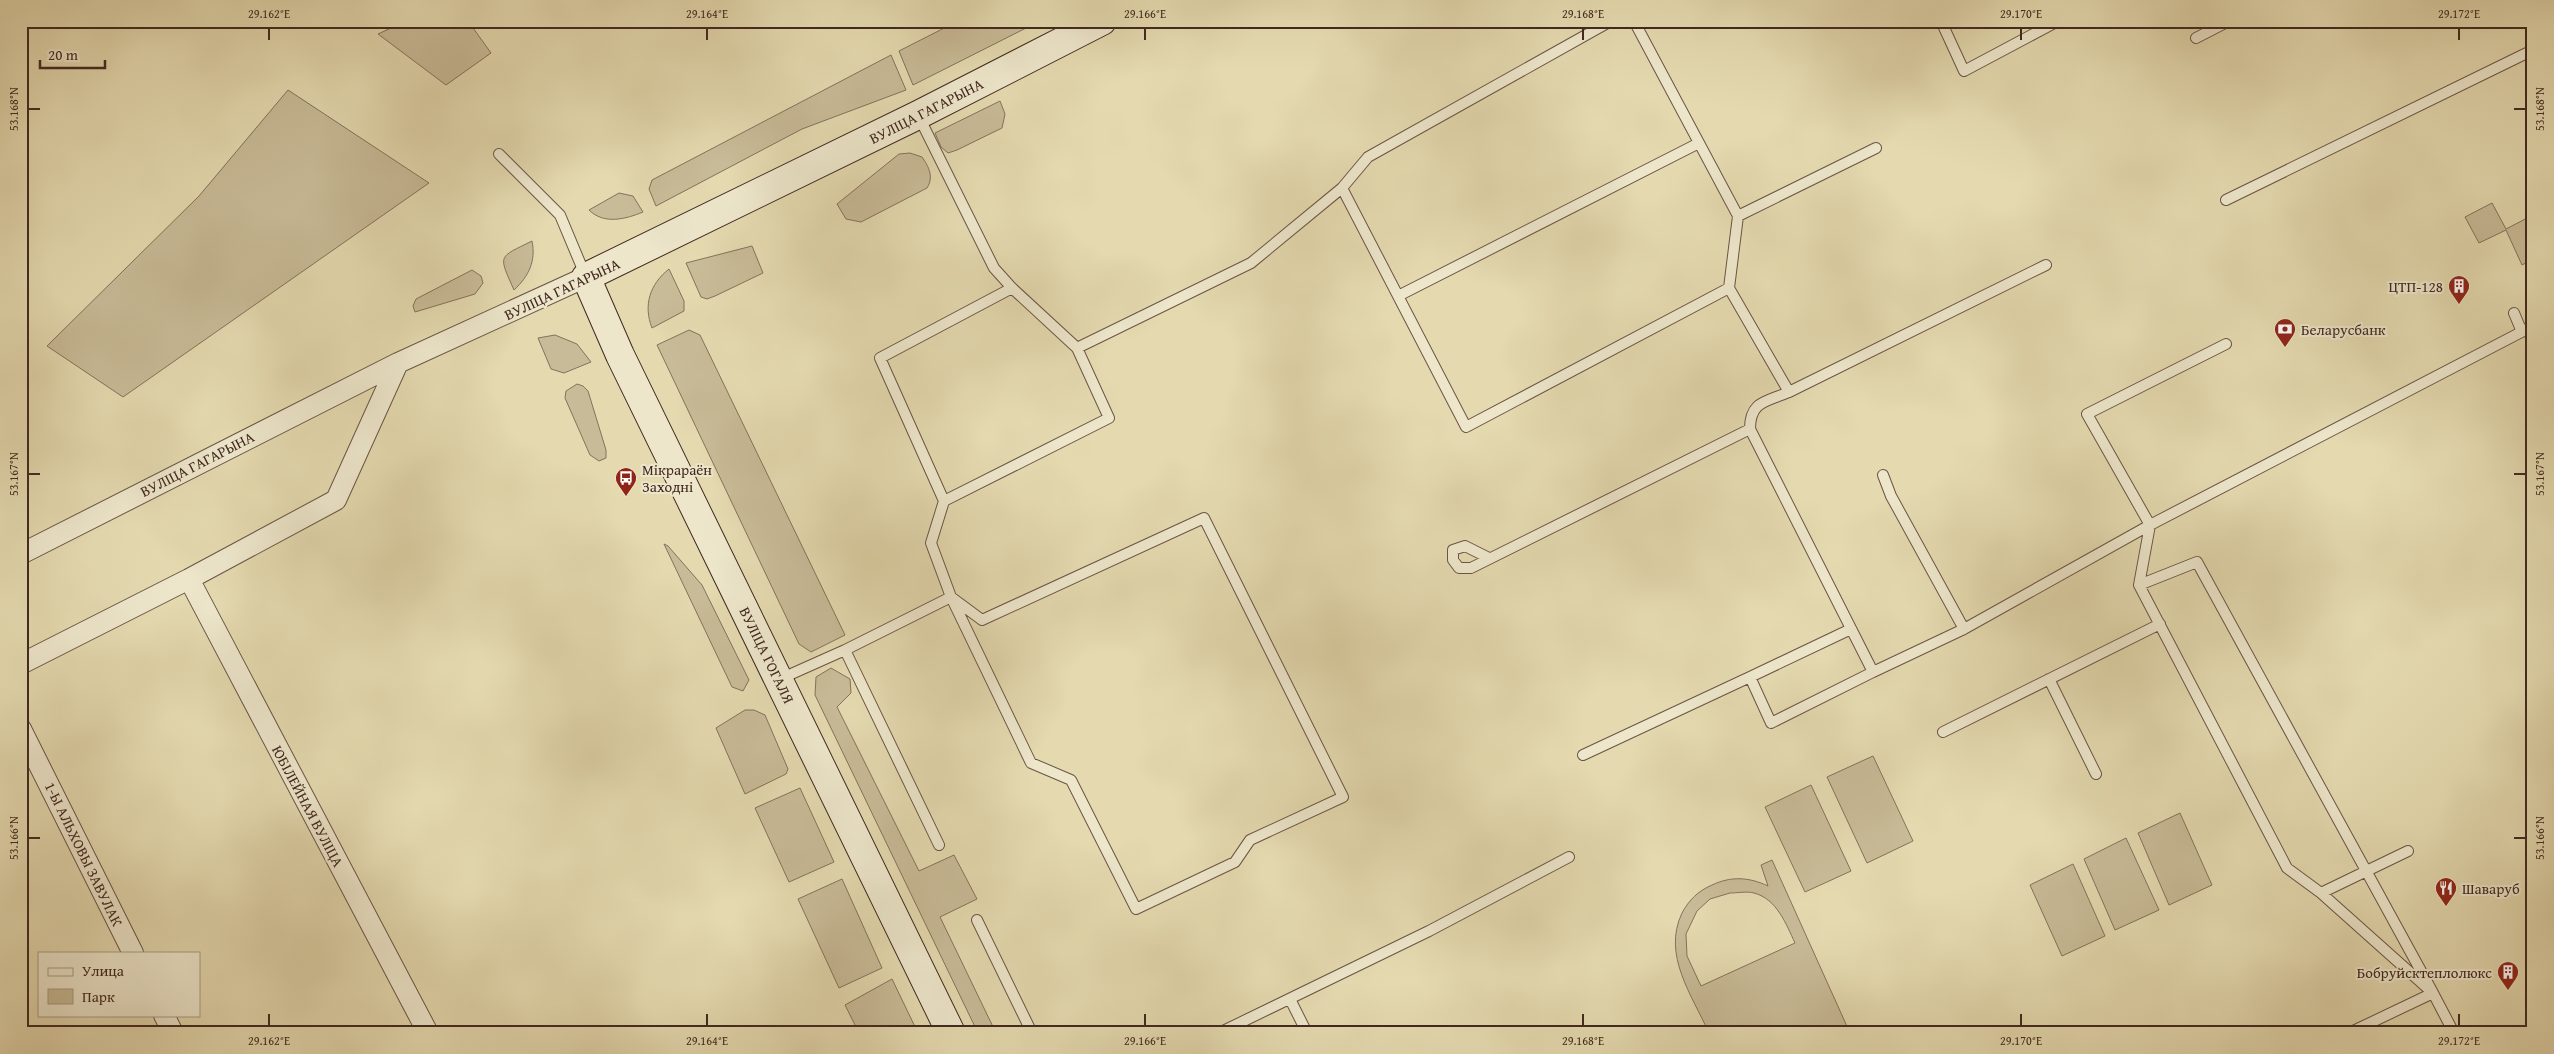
<svg xmlns="http://www.w3.org/2000/svg" width="2554" height="1054" viewBox="0 0 2554 1054" font-family="'Gentium Book Plus',serif">
<style>
.green{fill:#c8bb97;stroke:#84725c;fill-rule:evenodd}
.lines{fill:none;stroke-linecap:round;stroke-linejoin:round}
.service-casing{stroke:#6a5544;stroke-width:12}
.minor-casing{stroke:#6a5544;stroke-width:22}
.secondary-casing{stroke:#412920;stroke-width:30}
.service{stroke:#ede6cb;stroke-width:10}
.minor{stroke:#ede6cb;stroke-width:20}
.secondary{stroke:#ede6cb;stroke-width:28}
.ticks{fill:none;stroke:#412920;stroke-width:2}
.labels{text-anchor:middle;dominant-baseline:central;stroke-width:4;stroke-linejoin:round;paint-order:stroke}
.street-label{font-size:15px;fill:#412920;stroke:#ede6cb}
.poi-label{font-size:15px;fill:#412920;stroke:#ede6cb;text-anchor:start}
.neatline{fill:none;stroke:#412920;stroke-width:2}
.ticks-label{font-size:12px;text-anchor:middle;fill:#412920}
</style>
<rect width="100%" height="100%" fill="#e4d9af"/>
<filter id="stains"><feTurbulence type="fractalNoise" baseFrequency=".004" numOctaves="4"/><feColorMatrix values="0 0 0 0 .2 0 0 0 0 .09 0 0 0 0 .02 0 0 0 .5 -.17"/></filter>
<radialGradient id="worn" r=".72"><stop offset=".6" stop-color="#630" stop-opacity="0"/><stop offset="1" stop-color="#630" stop-opacity=".3"/></radialGradient>
<path class="green" d="M406 21H468L491 53 446 85 378 34Z
M958 21H1040L913 85 899 51Z
M891 55 906 90 802 129 656 206 649 189 652 180Z
M288 90 429 183 123 397 47 346 199 196Z
M1000 101 1005 114 1002 128 957 150 948 153 941 147 935 133Z
M910 153 922 157C929 167 934 177 927 188L861 222 846 219 837 204 899 154Z
M619 193 633 196 643 212C626 219 604 225 589 210Z
M2492 203 2506 229 2533 215V259L2522 265 2506 230 2479 243 2465 217Z
M532 241C536 261 529 276 514 290 498 254 498 258 532 241Z
M752 246 763 273 715 296 707 299 701 297 686 263Z
M669 269 684 301V311L652 328C643 305 650 284 669 269Z
M472 270 481 276 483 283 475 294 415 312 413 306 416 299Z
M689 330 700 335 845 635 811 652 799 644 657 345Z
M555 335 577 344 591 362 564 373 551 369 538 338Z
M577 384 583 386 588 391 606 450V458L599 461 590 455 565 398 566 391Z
M664 544 668 546 702 585 749 680 743 691 732 687Z
M831 668 850 679 851 693 837 707 919 871 954 855 977 899 940 917 996 1033H978L815 695 816 677Z
M745 710H754L765 715 788 769 786 774 745 794 716 728Z
M1873 756 1913 841 1867 863 1827 777Z
M1811 785 1851 871 1805 892 1765 807Z
M800 788 834 862 789 882 755 808Z
M2180 813 2212 885 2169 905 2138 833Z
M2126 838 2159 910 2115 930 2084 859Z
M1772 860 1850 1033H1709C1692 995 1662 955 1682 913 1689 900 1698 891 1712 885 1731 876 1749 877 1768 886L1761 865ZM1730 893C1737 893 1747 891 1754 893 1777 899 1786 924 1795 943L1701 986 1687 956 1686 934 1697 911 1710 899Z
M2073 864 2105 936 2062 956 2030 885Z
M842 879 882 968 839 988 798 899Z
M892 979 918 1033H859L845 1005Z"/>
<g class="lines">
<g class="service-casing">
<path id="service" d="M1634 21 1738 216 1876 148
M1941 21 1964 71 2058 21
M2196 38 2229 21
M919 117 994 268 1012 288 1077 348
M499 154 560 215 586 277
M1342 188 1466 427 1729 288
M2226 200 2533 50
M1738 216 1729 288 1789 392 2046 265
M1398 296 1699 143
M2514 313 2522 332
M2226 344 2087 414 2150 525 2139 585 2287 868 2321 893 2433 993 2454 1033
M1789 392C1766 402 1750 401 1750 429L1873 672 1964 629
M1883 475 1891 496 1964 629 2150 525 2533 326
M944 501 1109 418 1077 348 1251 263 1342 188 1368 157 1611 21
M1489 558 1465 546 1453 550V560L1459 568H1471L1750 429
M2139 585 2197 562 2433 993 2349 1033
M1851 629 1750 677 1771 723 1873 672
M845 650 939 845
M780 679 845 650 951 597 982 620 1204 518 1343 797 1250 840 1235 862 1136 909 1071 780 1031 763 951 597 931 543 944 501 880 358 1012 288
M2049 679 2096 774
M1943 732 2160 624
M1583 755 1750 677
M2321 893 2408 851
M977 920 1032 1033
M1290 999 1307 1033
M1219 1033 1429 931 1569 857"/>
</g>
<g class="minor-casing">
<path id="minor" d="M21 554 398 363 586 277
M189 579 428 1033
M21 664 189 579 336 500 398 363
M21 729 133 953
M164 1015 173 1033"/>
</g>
<g class="secondary-casing">
<path id="secondary" d="M951 1033 620 355 586 277 918 115 1102 21"/>
</g>
<use href="#service" class="service"/>
<use href="#minor" class="minor"/>
<use href="#secondary" class="secondary"/>
</g>
<path class="ticks" d="M269 28V40M707 28V40M1145 28V40M1583 28V40M2021 28V40M2459 28V40M28 109H40M2514 109H2526M28 474H40M2514 474H2526M28 838H40M2514 838H2526M269 1014V1026M707 1014V1026M1145 1014V1026M1583 1014V1026M2021 1014V1026M2459 1014V1026"/>
<defs>
<g id="building-pin" transform="scale(1.125)"><path d="M0 17L-7.5 6A9.5 9.5 0 1 1 7.5 6Z" fill="#8f2418" stroke="#ede6cb"/><path d="M-4-6H4V6H1V3H-1V6H-4ZM-2.5-4.3h1.7v1.8h-1.7ZM.8-4.3h1.7v1.8H.8ZM-2.5-1h1.7V.8h-1.7ZM.8-1h1.7V.8H.8Z" fill="#fff"/></g>
<g id="bank-pin" transform="scale(1.125)"><path d="M0 17L-7.5 6A9.5 9.5 0 1 1 7.5 6Z" fill="#8f2418" stroke="#ede6cb"/><path d="M-6-4H6V4H-6ZM0-2.3a2.3 2.3 0 1 0 0 4.6a2.3 2.3 0 1 0 0-4.6Z" fill="#fff"/></g>
<g id="bus-pin" transform="scale(1.125)"><path d="M0 17L-7.5 6A9.5 9.5 0 1 1 7.5 6Z" fill="#8f2418" stroke="#ede6cb"/><path d="M-5-6H5V4H4V6H2V4H-2V6H-4V4H-5ZM-3.5-4V0h7V-4ZM-3.5 1.2v1.5H-2V1.2ZM2 1.2v1.5H3.5V1.2Z" fill="#fff"/></g>
<g id="restaurant-pin" transform="scale(1.125)"><path d="M0 17L-7.5 6A9.5 9.5 0 1 1 7.5 6Z" fill="#8f2418" stroke="#ede6cb"/><path d="M-5-6h1v4h1v-4h1v4h1v-4h1v5L-1.5 .5V6h-2V.5L-5-1ZM5-6V6H3V1.5H1.5Q1.5-4 5-6Z" fill="#fff"/></g>
</defs>
<g fill-rule="evenodd">
<use href="#building-pin" x="2459" y="286"/>
<use href="#bank-pin" x="2285" y="329"/>
<use href="#bus-pin" x="626" y="478"/>
<use href="#restaurant-pin" x="2446" y="888"/>
<use href="#building-pin" x="2508" y="972"/>
</g>
<g class="labels">
<g class="street-label">
<text transform="translate(926 111) rotate(-27)">ВУЛІЦА ГАГАРЫНА</text>
<text transform="translate(562 289) rotate(-25)">ВУЛІЦА ГАГАРЫНА</text>
<text transform="translate(197 464) rotate(-27)">ВУЛІЦА ГАГАРЫНА</text>
<text transform="translate(767 655) rotate(64)">ВУЛІЦА ГОГАЛЯ</text>
<text transform="translate(308 806) rotate(62)">ЮБІЛЕЙНАЯ ВУЛІЦА</text>
<text transform="translate(84 854) rotate(64)">1-Ы АЛЬХОВЫ ЗАВУЛАК</text>
</g>
<g class="poi-label">
<text x="2443" y="286" text-anchor="end">ЦТП-128</text>
<text x="2301" y="329">Беларусбанк</text>
<text x="642" y="469">Мікрараён<tspan x="642" dy="17">Заходні</tspan></text>
<text x="2462" y="888">Шаваруб</text>
<text x="2492" y="972" text-anchor="end">Бобруйсктеплолюкс</text>
</g>
</g>
<rect width="2554" height="1054" fill="none" stroke="#e4d9af" stroke-width="55"/>
<rect x="38" y="952" width="162" height="65" fill="#ede6cb" stroke="#a89a87"/>
<rect x="48" y="968" width="25" height="8" fill="#ede6cb" stroke="#a89a87"/>
<text x="82" y="976" font-size="15" fill="#412920">Улица</text>
<rect x="48" y="989" width="25" height="15" fill="#c8bb97" stroke="#a89a87"/>
<text x="82" y="1002" font-size="15" fill="#412920">Парк</text>
<path d="M40 60v8h65v-8" fill="none" stroke="#412920" stroke-width="2.5"/>
<text x="48" y="60" font-size="15" fill="#412920" stroke="#ede6cb" stroke-width="4" paint-order="stroke">20 m</text>
<rect x="28" y="28" width="2498" height="998" class="neatline"/>
<g class="ticks-label">
<text x="269" y="18">29.162°E</text>
<text x="707" y="18">29.164°E</text>
<text x="1145" y="18">29.166°E</text>
<text x="1583" y="18">29.168°E</text>
<text x="2021" y="18">29.170°E</text>
<text x="2459" y="18">29.172°E</text>
<text transform="translate(14 109) rotate(-90)" y="4">53.168°N</text>
<text transform="translate(2540 109) rotate(-90)" y="4">53.168°N</text>
<text transform="translate(14 474) rotate(-90)" y="4">53.167°N</text>
<text transform="translate(2540 474) rotate(-90)" y="4">53.167°N</text>
<text transform="translate(14 838) rotate(-90)" y="4">53.166°N</text>
<text transform="translate(2540 838) rotate(-90)" y="4">53.166°N</text>
<text x="269" y="1045">29.162°E</text>
<text x="707" y="1045">29.164°E</text>
<text x="1145" y="1045">29.166°E</text>
<text x="1583" y="1045">29.168°E</text>
<text x="2021" y="1045">29.170°E</text>
<text x="2459" y="1045">29.172°E</text>
</g>
<rect width="100%" height="100%" filter="url(#stains)"/>
<rect width="100%" height="100%" fill="url(#worn)"/>
</svg>
